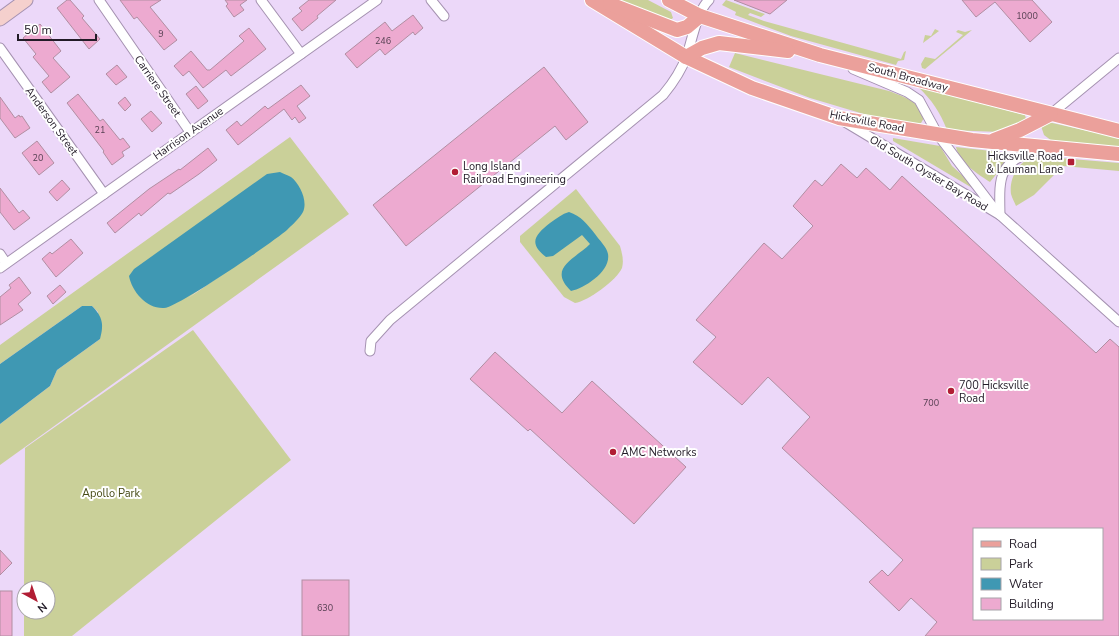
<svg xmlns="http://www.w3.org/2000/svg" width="1119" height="636" font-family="'Nunito Sans',sans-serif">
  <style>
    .green { fill: #cad099; fill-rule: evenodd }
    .water { fill: #3f98b3 }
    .building { fill: #edaad0; stroke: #b18ea2; fill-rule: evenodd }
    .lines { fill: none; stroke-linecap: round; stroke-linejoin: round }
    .street-casing { stroke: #a592b1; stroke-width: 11 }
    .secondary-casing { stroke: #a592b1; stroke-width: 15 }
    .primary-casing { stroke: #fff; stroke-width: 16 }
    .street { stroke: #fff; stroke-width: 9 }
    .secondary { stroke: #f5d0cd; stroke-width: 13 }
    .primary { stroke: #eba09b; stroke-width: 14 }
    .poi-dot { fill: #b11d34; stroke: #fff; stroke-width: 1.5 }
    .labels { text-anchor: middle; stroke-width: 4; stroke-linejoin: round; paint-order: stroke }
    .number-label { font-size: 9px; fill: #553f51 }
    .street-label { font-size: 11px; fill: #221b27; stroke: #fff }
    .poi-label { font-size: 11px; fill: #221b27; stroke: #fff; text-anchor: start }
    .park-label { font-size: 11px; fill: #464a15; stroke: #fff }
  </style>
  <rect width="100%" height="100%" fill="#ecd8f9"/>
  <g class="green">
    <path d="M618 0H648L671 12 673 18 670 20 645 14Z"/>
    <path d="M726 0 765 14 761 17 750 13 748 15 764 21 901 59 904 52 906 51 904 60 898 61 896 65 791 36 735 15 736 12 722 5Z"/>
    <path d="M935 29 939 31 923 43 925 35 931 36Z"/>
    <path d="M958 30 965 32 972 30 925 69 922 68 921 64 925 57 935 59 963 35 956 32Z"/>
    <path d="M735 53 889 91C904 97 920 101 924 118L921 123 917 124 867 115 810 98 729 67Z"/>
    <path d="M918 87 1025 115 1026 119 1000 132 947 130C940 112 932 100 918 87Z"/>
    <path d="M1048 122 1119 138V147L1052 141 1044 135 1041 126Z"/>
    <path d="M290 137 349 214 0 465V424L50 386 57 370 100 339 98 312 92 306H82L0 364V345ZM303 212 286 230 187 299Z"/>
    <path d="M893 138 940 146 952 166 972 184 974 189 893 141Z"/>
    <path d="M956 147 1009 153 1011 156 990 182C977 174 959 162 956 147Z"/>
    <path d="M1048 157 1119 163V171L1063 166 1034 195 1016 206C1015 203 1012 198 1011 194 1009 180 1017 162 1032 158 1037 157 1043 157 1048 157Z"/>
    <path d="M576 189 620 246C622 253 624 260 622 268 617 280 588 301 575 303L564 297 520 242V236Z"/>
    <path d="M193 330 291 460 72 636H24V612H48V588H24L25 448Z"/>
  </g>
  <g class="water">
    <path d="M280 172C283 174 288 175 291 177 300 184 308 201 303 212 300 218 291 226 287 230 273 242 177 308 164 308 147 309 132 292 129 276L134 269 267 174Z"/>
    <path d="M569 212C581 216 587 224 595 234 599 240 607 247 608 254 611 271 585 288 571 291 547 268 575 259 590 244L582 235 553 256 546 257C528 243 535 235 550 223 557 218 562 214 569 212Z"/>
    <path d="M82 306H92C103 317 104 325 100 339L57 370 50 386 0 424V364Z"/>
  </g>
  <g class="building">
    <path d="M67 0H70L84 16 82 18 100 39 89 49 57 8Z"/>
    <path d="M120 0H161L150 7 177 40 164 50 137 17 134 19Z"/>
    <path d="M225 0H247L240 5 244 10 234 17 226 6 228 4Z"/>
    <path d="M309 0H336L317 16 318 18 302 31 292 19 302 11 299 8Z"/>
    <path d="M734 0H787L770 14Z"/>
    <path d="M962 0H1032L1052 22 1030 42 995 2 976 17Z"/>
    <path d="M413 15 423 28 415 35 413 32 385 55 380 49 357 68 345 54 385 22 392 31Z"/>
    <path d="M40 24 61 51 53 58 70 77 51 93 42 82 49 76 33 57 36 54 23 38Z"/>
    <path d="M249 28 266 49 231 76 226 70 203 88 189 71 183 76 174 66 191 51 207 70H210L244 41 239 36Z"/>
    <path d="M117 65 127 77 116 85 106 74Z"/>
    <path d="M544 67 588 122 566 140 555 126 406 246 373 205Z"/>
    <path d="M301 85 310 96 297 106 306 118 299 123 295 117 292 120 284 109 238 145 226 130 237 121 241 126 265 106 268 109Z"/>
    <path d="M196 86 208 101 198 109 186 94Z"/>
    <path d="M78 94 100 121 103 119 120 140 123 138 130 147 122 152 124 156 112 165 103 152 104 151 67 103Z"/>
    <path d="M0 97 15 118 19 115 20 117 22 116 30 128 15 138 0 118Z"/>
    <path d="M125 97 131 105 125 111 118 103Z"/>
    <path d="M151 111 162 123 152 132 141 119Z"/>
    <path d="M37 141 54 163 39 175 22 153Z"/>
    <path d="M208 148 217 160 199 174 170 194 168 193 141 216 139 213 115 233 107 223 149 189 179 169 180 170Z"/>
    <path d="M841 164 857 178 866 168 890 190 902 176 1096 353 1110 339 1119 347V636H925L937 622 911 598 899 611 869 582 882 570 888 576 903 560 782 448 810 417 768 377 742 405 693 362 716 337 696 320 764 243 782 259 813 226 793 206 815 180 822 186ZM974 529H1102V619H974Z"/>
    <path d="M62 180 70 189 57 201 49 192Z"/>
    <path d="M0 188 19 213 23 210 30 218 14 230 0 212Z"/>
    <path d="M71 239 83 253 56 277 42 259 50 252 52 254Z"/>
    <path d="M19 277 31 293 18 304 23 310 0 325V297L11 288 9 285Z"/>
    <path d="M60 285 66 292 53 304 47 296Z"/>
    <path d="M495 352 562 413 592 381 686 467 634 524 530 429 528 431 470 379Z"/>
    <path d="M0 550 12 563 0 575Z"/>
    <rect x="302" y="580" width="47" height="56"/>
    <rect x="0" y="591" width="12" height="45"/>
  </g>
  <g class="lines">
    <g class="street-casing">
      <g id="street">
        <path d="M99 0 190 132"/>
        <path d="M261 0 301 54"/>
        <path d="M431 0 444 16"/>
        <path d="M0 48 104 194"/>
        <path d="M853 69 907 92 919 100 938 135 996 211"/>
        <path d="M1051 114 1119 58"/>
        <path d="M845 122 1000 215 1119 322"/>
        <path d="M1000 215C999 175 998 162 1040 149"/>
        <path d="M0 254 6 263"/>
        <path d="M0 268 377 0"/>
        <path d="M370 351 371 341 390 320 663 95C673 83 682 69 687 55 692 40 697 11 709 0"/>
      </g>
    </g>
    <g class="secondary-casing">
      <path id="secondary" d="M0 19 26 0"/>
    </g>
    <g class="primary-casing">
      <g id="primary">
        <path d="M592 0 686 57 752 88 839 118 972 140 1119 154"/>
        <path d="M669 0 700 16 820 55 1119 131"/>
        <path d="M610 4 677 30 687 27 700 16"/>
        <path d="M686 57 702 48 719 43 788 51"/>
        <path d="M994 140 1020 130 1051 114"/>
      </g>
    </g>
    <use href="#street" class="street"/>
    <use href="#secondary" class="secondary"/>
    <use href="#primary" class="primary"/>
  </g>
  <g class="poi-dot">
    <rect x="1067" y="158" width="8" height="8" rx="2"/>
    <circle cx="455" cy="172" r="4"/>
    <circle cx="951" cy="391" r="4"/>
    <circle cx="613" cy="452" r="4"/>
  </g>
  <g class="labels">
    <g class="number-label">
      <text x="1027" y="19">1000</text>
      <text x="161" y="37">9</text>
      <text x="383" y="44">246</text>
      <text x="100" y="133">21</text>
      <text x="38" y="161">20</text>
      <text x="931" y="406">700</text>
      <text x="325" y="611">630</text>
    </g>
    <g class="street-label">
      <text transform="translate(908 77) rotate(15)" y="4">South Broadway</text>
      <text transform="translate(158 86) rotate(55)" y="4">Carriere Street</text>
      <text transform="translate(52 121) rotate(54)" y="4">Anderson Street</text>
      <text transform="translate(867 121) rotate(11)" y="4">Hicksville Road</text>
      <text transform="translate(188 133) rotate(-35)" y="4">Harrison Avenue</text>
      <text transform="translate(929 173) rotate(31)" y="4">Old South Oyster Bay Road</text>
    </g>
    <g class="poi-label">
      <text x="1063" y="160" text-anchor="end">Hicksville Road<tspan x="1063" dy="13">&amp; Lauman Lane</tspan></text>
      <text x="463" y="170">Long Island<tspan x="463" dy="13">Railroad Engineering</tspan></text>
      <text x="959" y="389">700 Hicksville<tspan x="959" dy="13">Road</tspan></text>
      <text x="621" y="456">AMC Networks</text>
    </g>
    <g class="park-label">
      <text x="111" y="497">Apollo Park</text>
    </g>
  </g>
  <rect x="973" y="528" width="130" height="92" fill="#ffffff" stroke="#a7a4a9"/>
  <rect x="981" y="541" width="20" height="6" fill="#eba09b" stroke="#a7a4a9"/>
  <text x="1009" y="548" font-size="12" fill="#221b27">Road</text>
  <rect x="981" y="558" width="20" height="12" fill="#cad099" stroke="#a7a4a9"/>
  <text x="1009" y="568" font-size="12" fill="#221b27">Park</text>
  <rect x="981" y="578" width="20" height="12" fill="#3f98b3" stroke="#a7a4a9"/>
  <text x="1009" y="588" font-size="12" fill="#221b27">Water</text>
  <rect x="981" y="598" width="20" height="12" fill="#edaad0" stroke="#a7a4a9"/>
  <text x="1009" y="608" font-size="12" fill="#221b27">Building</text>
  <g transform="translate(36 600) rotate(140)"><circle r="19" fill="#ffffff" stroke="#a7a4a9"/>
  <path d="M0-3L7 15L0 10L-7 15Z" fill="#b11d34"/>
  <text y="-6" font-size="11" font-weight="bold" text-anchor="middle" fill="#221b27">N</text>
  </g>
  <path d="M18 34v6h78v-6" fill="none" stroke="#221b27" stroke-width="2"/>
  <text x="24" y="34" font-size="12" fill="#221b27" stroke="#ffffff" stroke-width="3" paint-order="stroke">50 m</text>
</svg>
